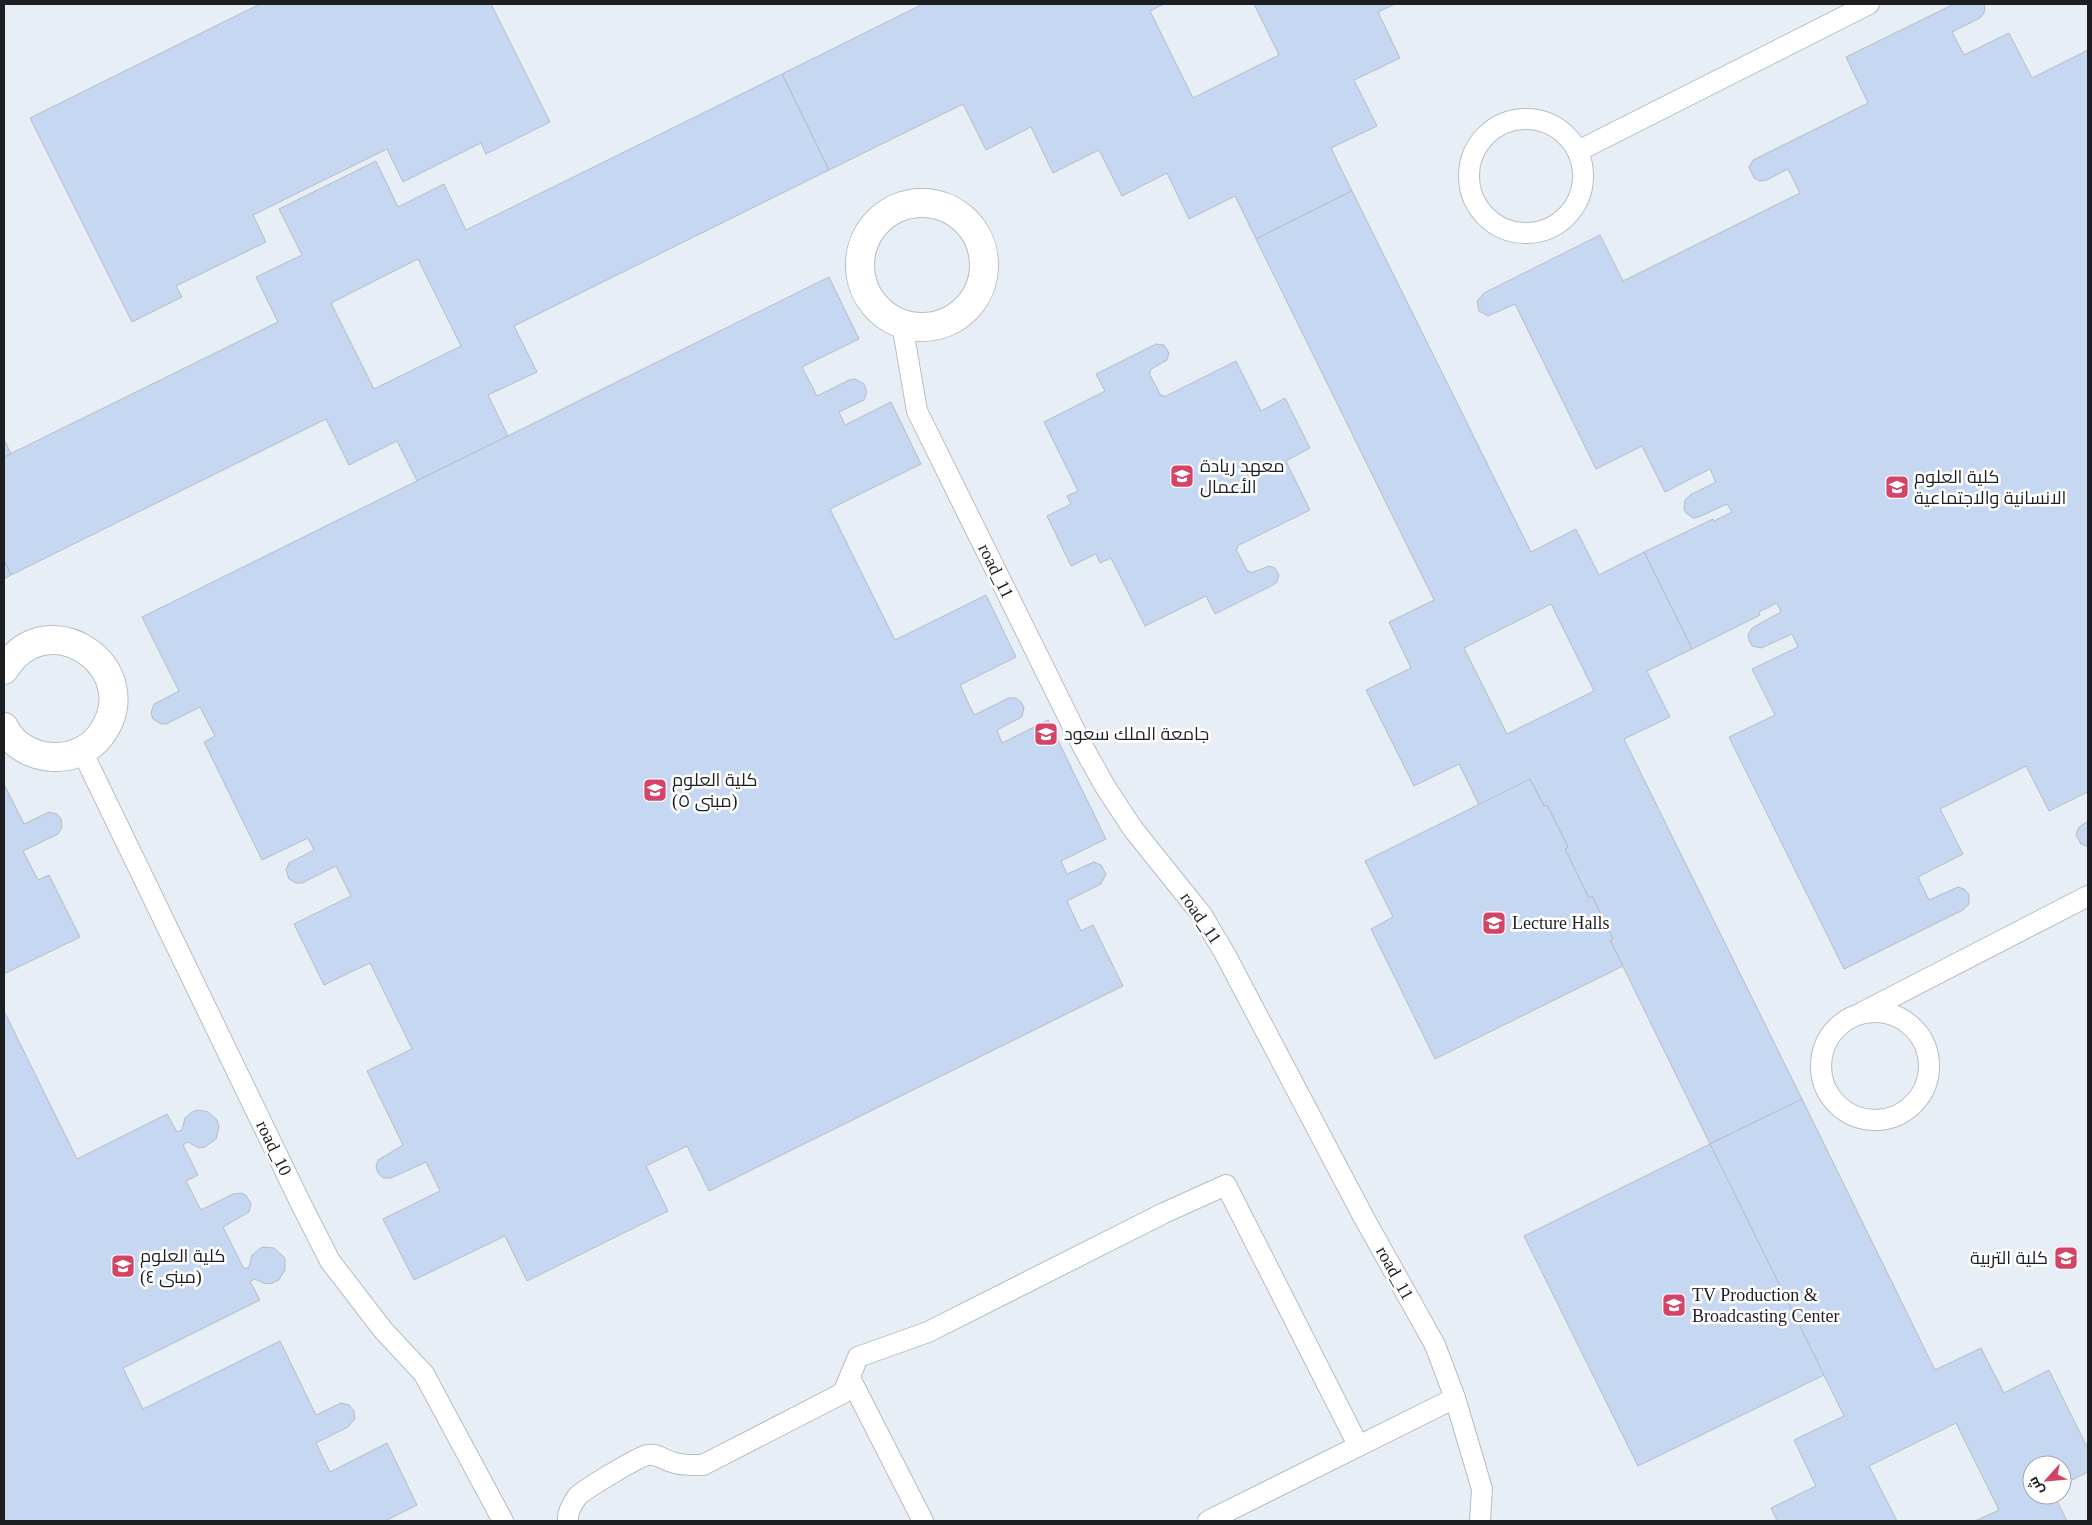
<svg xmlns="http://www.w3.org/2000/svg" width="2092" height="1525" font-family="'Times New Roman',Cairo,serif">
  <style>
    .building { fill: #c6d7f2; stroke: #b7bcc5; fill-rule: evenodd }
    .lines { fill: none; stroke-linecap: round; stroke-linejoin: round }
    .lane-casing { stroke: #b7bcc5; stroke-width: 22 }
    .street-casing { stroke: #b7bcc5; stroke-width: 30 }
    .lane { stroke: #fff; stroke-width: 20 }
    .street { stroke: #fff; stroke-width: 28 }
    .labels { text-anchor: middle; stroke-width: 5; stroke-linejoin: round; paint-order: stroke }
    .poi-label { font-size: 18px; fill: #1c1e21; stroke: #fff; text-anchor: start }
    .street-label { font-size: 18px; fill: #1c1e21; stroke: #fff }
  </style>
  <rect width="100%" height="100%" fill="#e8eef6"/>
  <g class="building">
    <path d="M260 4H491L550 122 486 154 481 143 403 182 387 149 253 215 266 242 176 286 182 297 132 322 30 118Z"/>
    <path d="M923 4H1164L1150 11 1193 98 1279 55 1254 4H1395L1378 12 1400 58 1354 80 1377 126 1331 148 1352 191 1256 239 1235 196 1189 219 1167 173 1122 196 1099 150 1053 173 1031 127 986 150 963 104 829 170 782 74Z"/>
    <path d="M1954 4H1984L1985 8 1984 13 1980 18 1952 32 1964 55 2009 33 2032 78 2088 50V792L2049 811 2026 766 1940 809 1963 854 1918 877 1929 900 1958 887 1964 889 1969 894V904L1963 910 1844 969 1729 737 1775 715 1752 669 1798 647 1792 634 1761 648 1752 646 1749 640 1748 635 1752 628 1781 612 1777 603 1759 612 1760 615 1692 649 1644 552 1713 519 1714 521 1732 512 1727 504 1699 517 1693 518 1686 513 1684 509 1685 500 1690 495 1716 482 1710 469 1665 492 1642 446 1596 469 1515 304 1488 316 1479 311 1477 301 1484 293 1600 235 1623 281 1800 193 1788 169 1767 180 1760 181 1754 178 1749 167 1753 160 1868 103 1846 57Z"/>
    <path d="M782 74 829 170 514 326 537 372 488 395 508 436 417 481 397 441 349 465 326 419 11 575 4 560V457L278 322 256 277 302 255 279 209 376 161 398 207 444 184 466 230ZM418 259 461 346 374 389 331 303Z"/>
    <path d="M1352 191 1531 552 1576 529 1599 575 1644 552 1692 649 1647 671 1670 717 1624 739 1802 1099 1710 1144 1610 940 1613 939 1592 896 1589 898 1565 849 1568 847 1547 805 1544 806 1530 779 1479 805 1459 764 1414 786 1366 690 1411 668 1389 622 1434 600 1256 239ZM1551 604 1594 691 1507 734 1464 648Z"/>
    <path d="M829 277 859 339 802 367 817 396 849 380 855 379 864 384 867 392 864 400 839 412 845 425 891 402 921 464 830 509 895 640 986 595 1016 657 960 685 974 715 1009 698H1016L1021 702 1024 707 1022 717 997 730 1002 743 1048 720 1106 839 1061 861 1067 874 1094 862 1101 865 1106 874 1101 884 1067 901 1081 931 1093 925 1123 986 709 1191 687 1146 646 1166 668 1211 527 1281 505 1236 414 1280 383 1219 440 1191 426 1162 391 1178H383L378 1173 376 1167 378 1160 403 1145 367 1071 412 1049 370 963 324 985 294 924 351 896 336 866 302 883H296L289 879 286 870 289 863 314 850 308 838 262 860 204 742 215 736 200 707 166 724H161L153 719 151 713 154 704 179 691 142 617Z"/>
    <path d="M1156 344 1164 345 1169 353 1167 360 1150 370 1151 372 1149 373 1161 396 1163 395 1164 397 1236 361 1261 411 1285 398 1310 448 1286 461 1310 510 1237 546 1238 548 1236 549 1248 572 1250 571 1251 573 1269 566 1275 568 1279 575 1277 582 1273 585 1215 614 1206 596 1145 626 1111 558 1100 563 1096 554 1071 566 1047 516 1071 504 1067 496 1078 491 1044 422 1105 391 1096 374Z"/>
    <path d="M4 439 11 454 4 457Z"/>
    <path d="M4 560 11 575 4 579Z"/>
    <path d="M1530 779 1544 806 1547 805 1568 847 1565 849 1589 898 1592 896 1613 939 1610 940 1623 966 1435 1059 1371 929 1393 917 1365 861Z"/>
    <path d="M4 784 24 824 49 812 57 814 61 819 62 827 58 834 23 851 38 880 49 875 80 937 4 974Z"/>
    <path d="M2088 821V847L2081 844 2076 835 2079 827Z"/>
    <path d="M4 1011 77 1159 167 1114 177 1132 182 1130 185 1118 192 1112 198 1110 208 1112 217 1120 219 1127 216 1139 205 1147 199 1148 188 1142 183 1145 198 1175 186 1181 201 1210 233 1194 241 1193 246 1195 251 1204 249 1212 223 1227 244 1269 249 1267 252 1255 262 1247 274 1248 285 1258V1270L279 1280 270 1284 263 1283 255 1279 250 1281 260 1300 123 1368 143 1409 280 1341 316 1415 341 1403 349 1405 354 1411 355 1419 348 1427 316 1443 330 1472 387 1443 417 1505 385 1521H4Z"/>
    <path d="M1802 1099 1935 1370 1981 1348 2004 1393 2049 1370 2088 1449V1472L2062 1485V1465H2032V1495H2054L2067 1521H1975L1999 1510 1956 1423 1869 1466 1897 1521H1777L1771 1508 1816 1486 1794 1440 1844 1416 1710 1144Z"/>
    <path d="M1710 1144 1824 1375 1638 1466 1524 1236Z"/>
  </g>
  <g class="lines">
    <g class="lane-casing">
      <g id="lane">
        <circle cx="1526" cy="176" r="57"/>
        <path d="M1578 151 1869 4"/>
        <path d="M902 324 917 411 1083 747 1106 788 1133 829 1202 915 1225 954 1363 1216 1435 1345 1455 1398 1482 1489 1480 1521"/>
        <path d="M82 751 301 1204 330 1261 383 1330 424 1374 503 1521"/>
        <path d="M1863 1012 2088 896"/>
        <circle cx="1875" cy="1066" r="54"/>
        <path d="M850 1378 923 1521"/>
        <path d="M568 1521C567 1512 572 1504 577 1497 584 1489 637 1458 647 1455 658 1453 663 1460 672 1462 682 1466 693 1465 703 1465L843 1393 858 1357 928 1332 1164 1213 1226 1185 1358 1445"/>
        <path d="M1208 1521 1455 1398"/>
      </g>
    </g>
    <g class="street-casing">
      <g id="street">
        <circle cx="922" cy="265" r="62"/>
        <path d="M4 670C48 598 150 670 100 736 89 750 71 758 53 757 33 756 13 746 4 727"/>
      </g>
    </g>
    <use href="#lane" class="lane"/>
    <use href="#street" class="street"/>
  </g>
  <defs>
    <g id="university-square" transform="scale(1.25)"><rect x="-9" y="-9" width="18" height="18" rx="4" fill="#d34467" stroke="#fff"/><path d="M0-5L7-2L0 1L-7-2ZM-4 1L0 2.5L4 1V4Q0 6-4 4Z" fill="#fff"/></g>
  </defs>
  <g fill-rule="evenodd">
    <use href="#university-square" x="1182" y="476"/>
    <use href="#university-square" x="1897" y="487"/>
    <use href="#university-square" x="1046" y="734"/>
    <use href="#university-square" x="655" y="790"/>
    <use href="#university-square" x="1494" y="923"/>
    <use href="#university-square" x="2066" y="1258"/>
    <use href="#university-square" x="123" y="1266"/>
    <use href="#university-square" x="1674" y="1305"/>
  </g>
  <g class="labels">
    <g class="poi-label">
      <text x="1200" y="472">معهد ريادة<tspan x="1200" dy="21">الأعمال</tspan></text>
      <text x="1914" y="483">كلية العلوم<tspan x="1914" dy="21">الانسانية والاجتماعية</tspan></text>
      <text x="1064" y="740">جامعة الملك سعود</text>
      <text x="672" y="786">كلية العلوم<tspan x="672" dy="21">(مبنى ٥)</tspan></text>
      <text x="1512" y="929">Lecture Halls</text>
      <text x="140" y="1262">كلية العلوم<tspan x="140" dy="21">(مبنى ٤)</tspan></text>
      <text x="2048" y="1264" text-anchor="end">كلية التربية</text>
      <text x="1692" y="1301">TV Production &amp;<tspan x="1692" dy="21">Broadcasting Center</tspan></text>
    </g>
    <g class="street-label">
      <text transform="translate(996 571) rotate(64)" y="6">road_11</text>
      <text transform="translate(1201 918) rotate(56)" y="6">road_11</text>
      <text transform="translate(274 1148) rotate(64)" y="6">road_10</text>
      <text transform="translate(1395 1273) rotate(61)" y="6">road_11</text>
    </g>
  </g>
  <rect width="2092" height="1525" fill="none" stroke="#1c1e21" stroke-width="10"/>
  <g transform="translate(2047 1480) rotate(243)"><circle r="24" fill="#ffffff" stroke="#a4a5a6"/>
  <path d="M0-4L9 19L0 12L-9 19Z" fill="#d34467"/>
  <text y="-8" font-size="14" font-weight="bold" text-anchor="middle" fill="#1c1e21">ش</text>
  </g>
</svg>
